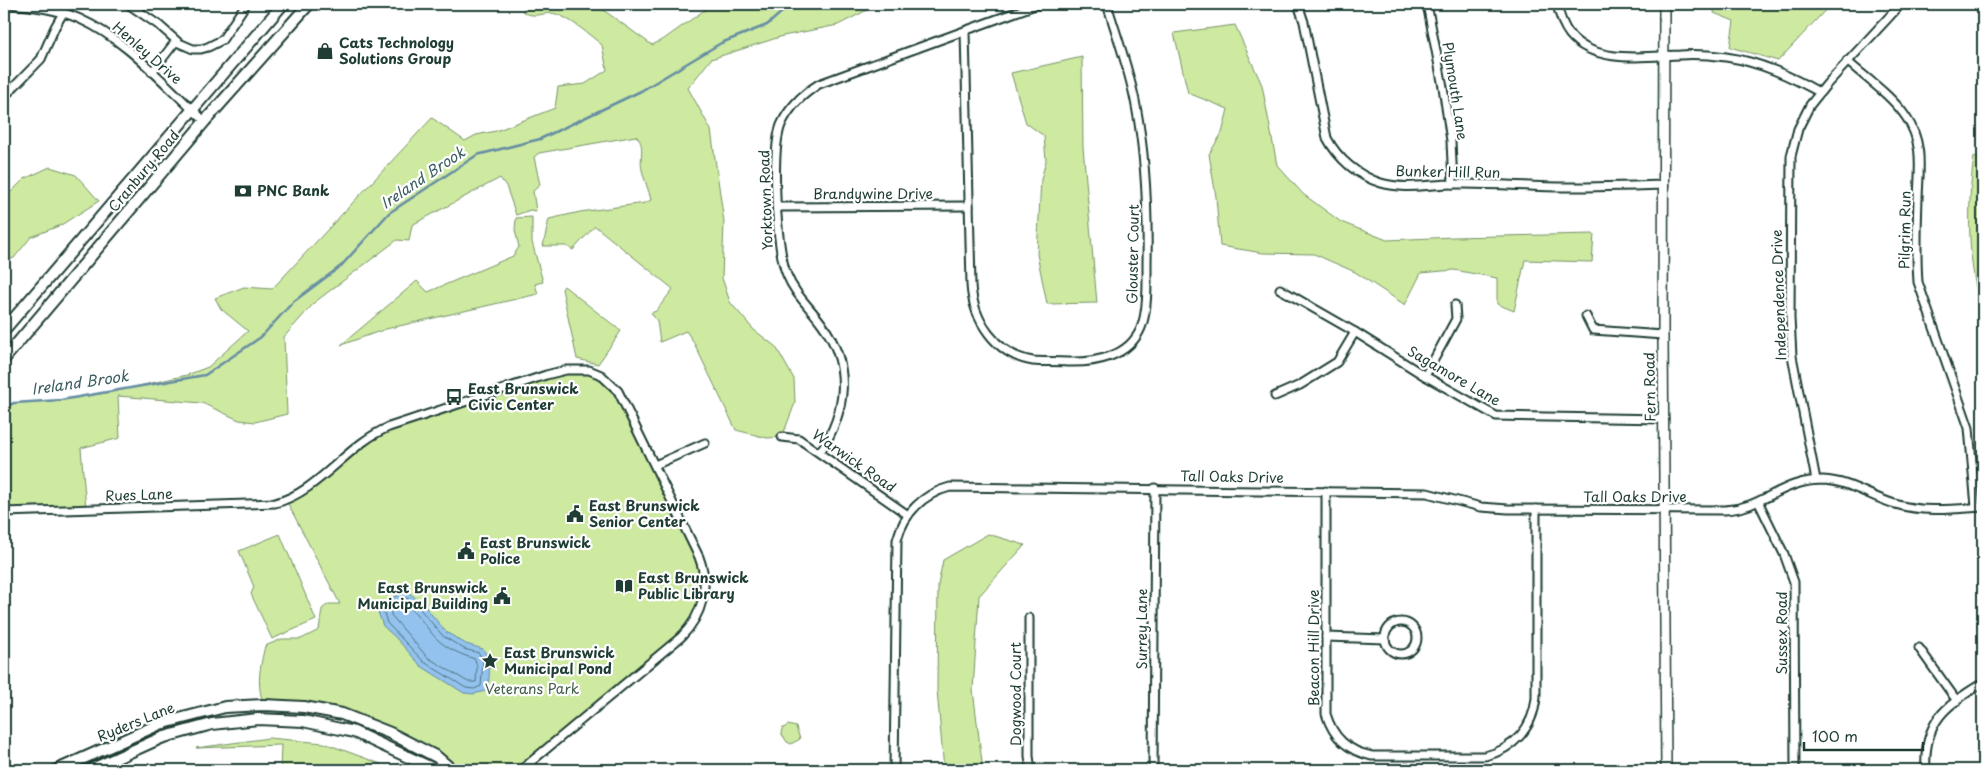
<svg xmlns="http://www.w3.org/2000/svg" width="1987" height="774" font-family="'Playpen Sans',sans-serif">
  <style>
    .green { fill: #cee9a0; stroke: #76936a }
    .water { fill: #93c2ee; stroke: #658da4 }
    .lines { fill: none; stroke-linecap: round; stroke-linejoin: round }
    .shore { stroke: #4d727e; stroke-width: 1 }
    .stream { stroke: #658da4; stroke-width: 2.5 }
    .minor-casing { stroke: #1f3d34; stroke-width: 11 }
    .tertiary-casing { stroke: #1f3d34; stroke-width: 12 }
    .secondary-casing { stroke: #1f3d34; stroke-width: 14 }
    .minor { stroke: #fff; stroke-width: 7 }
    .tertiary { stroke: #fff; stroke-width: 9 }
    .secondary { stroke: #fff; stroke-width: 10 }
    .labels { text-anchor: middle; stroke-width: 4.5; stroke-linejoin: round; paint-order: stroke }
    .poi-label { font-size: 14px; font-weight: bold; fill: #1f3d34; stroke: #fff; text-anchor: start }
    .street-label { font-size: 14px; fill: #1f3d34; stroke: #fff }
    .park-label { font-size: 14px; fill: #425f4a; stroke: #fff }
    .water-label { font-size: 15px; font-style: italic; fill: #3c5e62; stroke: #fff }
  </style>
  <rect width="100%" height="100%" fill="#fff"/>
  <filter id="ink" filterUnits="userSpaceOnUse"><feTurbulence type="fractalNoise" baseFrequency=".02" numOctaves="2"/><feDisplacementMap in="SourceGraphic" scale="10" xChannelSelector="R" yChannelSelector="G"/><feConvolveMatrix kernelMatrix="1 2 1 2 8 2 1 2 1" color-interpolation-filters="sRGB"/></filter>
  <g filter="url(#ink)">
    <g class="green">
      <path d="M533 4H595L652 45 664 39 713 4H879L838 25 783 36 711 59 688 88 711 130 724 222 722 278 730 302 753 329 776 347 794 379 795 403 782 437 767 438 736 430 693 341 686 331 660 342 657 321 651 313 656 311 673 289 595 226 573 250 566 246H543L549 219 580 212 645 203 651 200C649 190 644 180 642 170 639 158 646 145 636 136L539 153 534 157 540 185 533 191 536 211 530 210 516 215 506 186 500 178 412 225 409 241 397 240 315 302 284 337 287 414 255 422 239 420 202 403 118 396 120 438 81 448 86 509 4 512V407L14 403 62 400 112 392 187 375 208 367 248 331 221 309 215 298 244 287 272 289 432 118 465 141 476 135 496 131 555 108 558 87 585 84 607 70 602 45C591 36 570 18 556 14 543 11 535 20 522 11Z"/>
      <path d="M1715 4H1831L1778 61 1730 47 1734 21 1714 13Z"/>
      <path d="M1235 25 1262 85 1277 165 1303 194 1341 222 1387 240 1454 237 1594 234 1592 262 1525 260 1514 311 1497 304V278L1454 270 1421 273 1405 305 1355 272 1314 254 1263 253 1220 246 1216 197 1209 154 1222 133 1228 109 1188 93 1174 33Z"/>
      <path d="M1082 57 1083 147 1097 303 1047 304 1037 254 1041 179 1046 161 1044 136 1026 123 1011 73Z"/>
      <path d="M1974 157 1983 159V313C1967 267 1967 205 1974 157Z"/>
      <path d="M50 167 76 175 99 201 61 225 31 237 14 258 4 261V199L24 179Z"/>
      <path d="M532 217V242L543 282 535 284 538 294 386 329 341 345 417 281 428 292 513 256 519 247 515 230 516 218Z"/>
      <path d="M564 286 621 331 598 364 577 359 562 289Z"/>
      <path d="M579 369 610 382 699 557 705 584 692 625 521 770H452L342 714 264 705C256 685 260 667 265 646L282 639H301L319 630 322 609 328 604H340L286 500 379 431 475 398Z"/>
      <path d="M280 534 316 620 272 639 251 594 254 587 239 551Z"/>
      <path d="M988 534 1025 545 979 596 973 690 983 770H944L937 690 938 585 943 560Z"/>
      <path d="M788 725 796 727 800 739 791 744 787 742 781 733 782 729Z"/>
      <path d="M269 738 324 743 381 764 377 770H280L281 745 196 748Z"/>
    </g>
    <path class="water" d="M408 592 423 604 446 632 466 644 483 649C490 659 492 680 485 691L474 694 464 693 421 666 396 638 383 626 378 612 380 606 391 598Z"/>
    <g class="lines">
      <g class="shore">
        <path d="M406 598 413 601 443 636 464 649 479 653 483 662 481 686 474 689 466 688 424 662 387 623 384 613 385 608 393 602Z"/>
        <path d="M405 605C415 608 428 631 437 639 447 649 462 655 475 659L477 667 476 682H468L427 657 391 615V611Z"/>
      </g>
      <path class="stream" d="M4 407 14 403 61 400 205 375 261 337 293 302 341 266 389 213 477 155 540 139 641 91 721 43 767 25 791 4"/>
      <g class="minor-casing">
        <g id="minor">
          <path d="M8 4C32 6 58 9 80 19 129 41 165 86 205 121"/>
          <path d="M128 4 160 26 179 43 193 49H201L208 47 222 40 246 4"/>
          <path d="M1298 4 1304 22 1327 138C1338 159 1358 176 1381 183 1405 190 1429 184 1454 184 1492 183 1530 187 1568 187 1600 187 1632 186 1664 185"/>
          <path d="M1427 4 1443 87 1451 141 1453 184"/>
          <path d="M1557 4C1559 14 1563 26 1570 35 1595 65 1647 56 1680 55 1696 54 1711 55 1726 57 1760 62 1790 76 1819 92"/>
          <path d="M965 31 971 285C973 320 996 355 1033 361 1044 362 1056 361 1067 362 1095 363 1129 357 1141 328 1148 311 1147 282 1147 264 1148 211 1146 158 1136 106 1130 72 1117 37 1107 4"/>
          <path d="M1847 61C1867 79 1891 95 1906 117 1924 143 1919 169 1918 198 1917 226 1916 254 1918 282L1969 428 1976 507"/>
          <path d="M152 72 176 41"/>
          <path d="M4 97 41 59 55 27 63 13"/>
          <path d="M778 207 969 206"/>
          <path d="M1280 289 1355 332 1425 376 1496 416 1664 419"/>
          <path d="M1586 316 1593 330 1663 335"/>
          <path d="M1425 376 1456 319 1455 305"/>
          <path d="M1275 396 1300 385 1337 362 1355 332"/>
          <path d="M782 437 799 439 908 515"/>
          <path d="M820 452C847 412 852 365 822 324 810 307 795 295 787 275 776 249 771 151 781 125 789 107 803 94 819 84L1038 4"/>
          <path d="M655 465 705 443"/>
          <path d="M1816 480 1792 356 1790 318 1791 156 1798 129 1810 105 1827 84 1901 4"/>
          <path d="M1326 491V714C1333 737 1347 751 1372 756H1485C1514 749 1533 728 1536 698V509"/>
          <path d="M1759 503 1784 554 1794 582 1795 770"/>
          <path d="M4 512 275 503C319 492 347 444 389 427L546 375 566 370H589L601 375 618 391 699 557C710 586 703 615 681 637L521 770"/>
          <path d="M1029 618V756L1031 770"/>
          <circle cx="1401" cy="638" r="16"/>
          <path d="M1326 637 1385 639"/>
          <path d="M1919 648 1957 701"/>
          <path d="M894 770 897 540C904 513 923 494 950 487L1427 493 1481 507 1508 509 1725 510C1764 508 1781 480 1823 480 1850 481 1870 497 1895 504 1925 513 1954 509 1983 507"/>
          <path d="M1153 770 1155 488"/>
          <path d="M1926 770C1923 723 1945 705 1983 683"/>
        </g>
      </g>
      <g class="tertiary-casing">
        <path id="tertiary" d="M1664 4 1663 335 1666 770"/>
      </g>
      <g class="secondary-casing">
        <g id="secondary">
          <path d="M4 330 283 4"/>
          <path d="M4 359 205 121 309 4"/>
          <path d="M57 770 160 724 225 707 264 705 304 707 342 714 390 733 437 757 452 770"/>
          <path d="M90 770 161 738 212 724 258 719 303 721 354 732 436 770"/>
        </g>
      </g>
      <use href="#minor" class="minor"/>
      <use href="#tertiary" class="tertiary"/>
      <use href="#secondary" class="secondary"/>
    </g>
  </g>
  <defs>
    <g id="shop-bare" transform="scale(1.35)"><path d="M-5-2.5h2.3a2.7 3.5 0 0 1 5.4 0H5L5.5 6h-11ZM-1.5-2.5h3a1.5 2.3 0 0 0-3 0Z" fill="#1f3d34" stroke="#fff" stroke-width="2.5" paint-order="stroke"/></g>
    <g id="bank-bare" transform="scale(1.35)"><path d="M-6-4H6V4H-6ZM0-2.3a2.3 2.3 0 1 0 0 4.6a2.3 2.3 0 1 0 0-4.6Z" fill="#1f3d34" stroke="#fff" stroke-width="2.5" paint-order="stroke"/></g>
    <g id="bus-bare" transform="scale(1.35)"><path d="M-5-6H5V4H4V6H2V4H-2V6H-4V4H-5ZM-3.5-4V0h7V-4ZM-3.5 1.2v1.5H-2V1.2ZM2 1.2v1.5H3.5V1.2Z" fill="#1f3d34" stroke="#fff" stroke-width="2.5" paint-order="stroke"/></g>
    <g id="civic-bare" transform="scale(1.35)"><path d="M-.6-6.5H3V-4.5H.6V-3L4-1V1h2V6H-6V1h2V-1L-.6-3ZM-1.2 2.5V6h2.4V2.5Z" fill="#1f3d34" stroke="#fff" stroke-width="2.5" paint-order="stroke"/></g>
    <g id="library-bare" transform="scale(1.35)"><path d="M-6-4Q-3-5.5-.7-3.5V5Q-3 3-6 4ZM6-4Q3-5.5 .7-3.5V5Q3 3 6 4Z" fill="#1f3d34" stroke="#fff" stroke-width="2.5" paint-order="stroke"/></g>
    <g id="sight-bare" transform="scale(1.35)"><path d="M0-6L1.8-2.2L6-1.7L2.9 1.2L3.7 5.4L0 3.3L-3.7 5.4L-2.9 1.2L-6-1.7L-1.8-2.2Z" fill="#1f3d34" stroke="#fff" stroke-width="2.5" paint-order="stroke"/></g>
  </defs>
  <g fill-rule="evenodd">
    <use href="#shop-bare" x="325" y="51"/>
    <use href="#bank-bare" x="243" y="191"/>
    <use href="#bus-bare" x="454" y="397"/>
    <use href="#civic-bare" x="575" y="514"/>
    <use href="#civic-bare" x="466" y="551"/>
    <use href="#library-bare" x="624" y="586"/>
    <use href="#civic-bare" x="502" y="596"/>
    <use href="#sight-bare" x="490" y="661"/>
  </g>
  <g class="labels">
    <g class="poi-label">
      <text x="339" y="48">Cats Technology<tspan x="339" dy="16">Solutions Group</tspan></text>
      <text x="257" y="196">PNC Bank</text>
      <text x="468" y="394">East Brunswick<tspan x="468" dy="16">Civic Center</tspan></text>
      <text x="589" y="511">East Brunswick<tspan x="589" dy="16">Senior Center</tspan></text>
      <text x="480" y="548">East Brunswick<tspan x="480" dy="16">Police</tspan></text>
      <text x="638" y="583">East Brunswick<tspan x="638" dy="16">Public Library</tspan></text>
      <text x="488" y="593" text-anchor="end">East Brunswick<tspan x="488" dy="16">Municipal Building</tspan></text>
      <text x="504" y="658">East Brunswick<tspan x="504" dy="16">Municipal Pond</tspan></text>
    </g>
    <g class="street-label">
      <text transform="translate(147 53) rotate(41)" y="5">Henley Drive</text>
      <text transform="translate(1455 91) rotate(81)" y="5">Plymouth Lane</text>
      <text transform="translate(144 171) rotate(-50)" y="5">Cranbury Road</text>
      <text transform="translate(1448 172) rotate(1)" y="5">Bunker Hill Run</text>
      <text x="873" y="199">Brandywine Drive</text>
      <text transform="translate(766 200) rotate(-92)" y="5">Yorktown Road</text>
      <text transform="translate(1905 230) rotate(-89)" y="5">Pilgrim Run</text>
      <text transform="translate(1133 254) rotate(-89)" y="5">Glouster Court</text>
      <text transform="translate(1779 295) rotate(-92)" y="5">Independence Drive</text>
      <text transform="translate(1454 376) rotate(30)" y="5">Sagamore Lane</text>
      <text transform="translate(1650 387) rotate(-91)" y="5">Fern Road</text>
      <text transform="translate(854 461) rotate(35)" y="5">Warwick Road</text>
      <text transform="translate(1232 477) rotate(1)" y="5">Tall Oaks Drive</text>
      <text transform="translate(139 495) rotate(-2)" y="5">Rues Lane</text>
      <text x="1635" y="502">Tall Oaks Drive</text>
      <text transform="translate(1142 629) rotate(-90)" y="5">Surrey Lane</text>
      <text transform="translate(1782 633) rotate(-90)" y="5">Sussex Road</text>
      <text transform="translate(1314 648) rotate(-90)" y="5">Beacon Hill Drive</text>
      <text transform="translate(1016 694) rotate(-90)" y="5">Dogwood Court</text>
      <text transform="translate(136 722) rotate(-22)" y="5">Ryders Lane</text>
    </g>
    <g class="park-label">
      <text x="532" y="694">Veterans Park</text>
    </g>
    <g class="water-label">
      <text transform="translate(423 178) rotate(-34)" y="5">Ireland Brook</text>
      <text transform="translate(80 383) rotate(-8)" y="5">Ireland Brook</text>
    </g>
  </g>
  <rect width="1987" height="774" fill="none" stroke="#fff" stroke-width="20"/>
  <rect x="10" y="10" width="1967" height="754" fill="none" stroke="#1f3d34" stroke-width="2" filter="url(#ink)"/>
  <path d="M1804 742v8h119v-8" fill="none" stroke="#1f3d34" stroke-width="2.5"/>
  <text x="1812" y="742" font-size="15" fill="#1f3d34" stroke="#ffffff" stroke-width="4" paint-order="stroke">100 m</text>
</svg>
